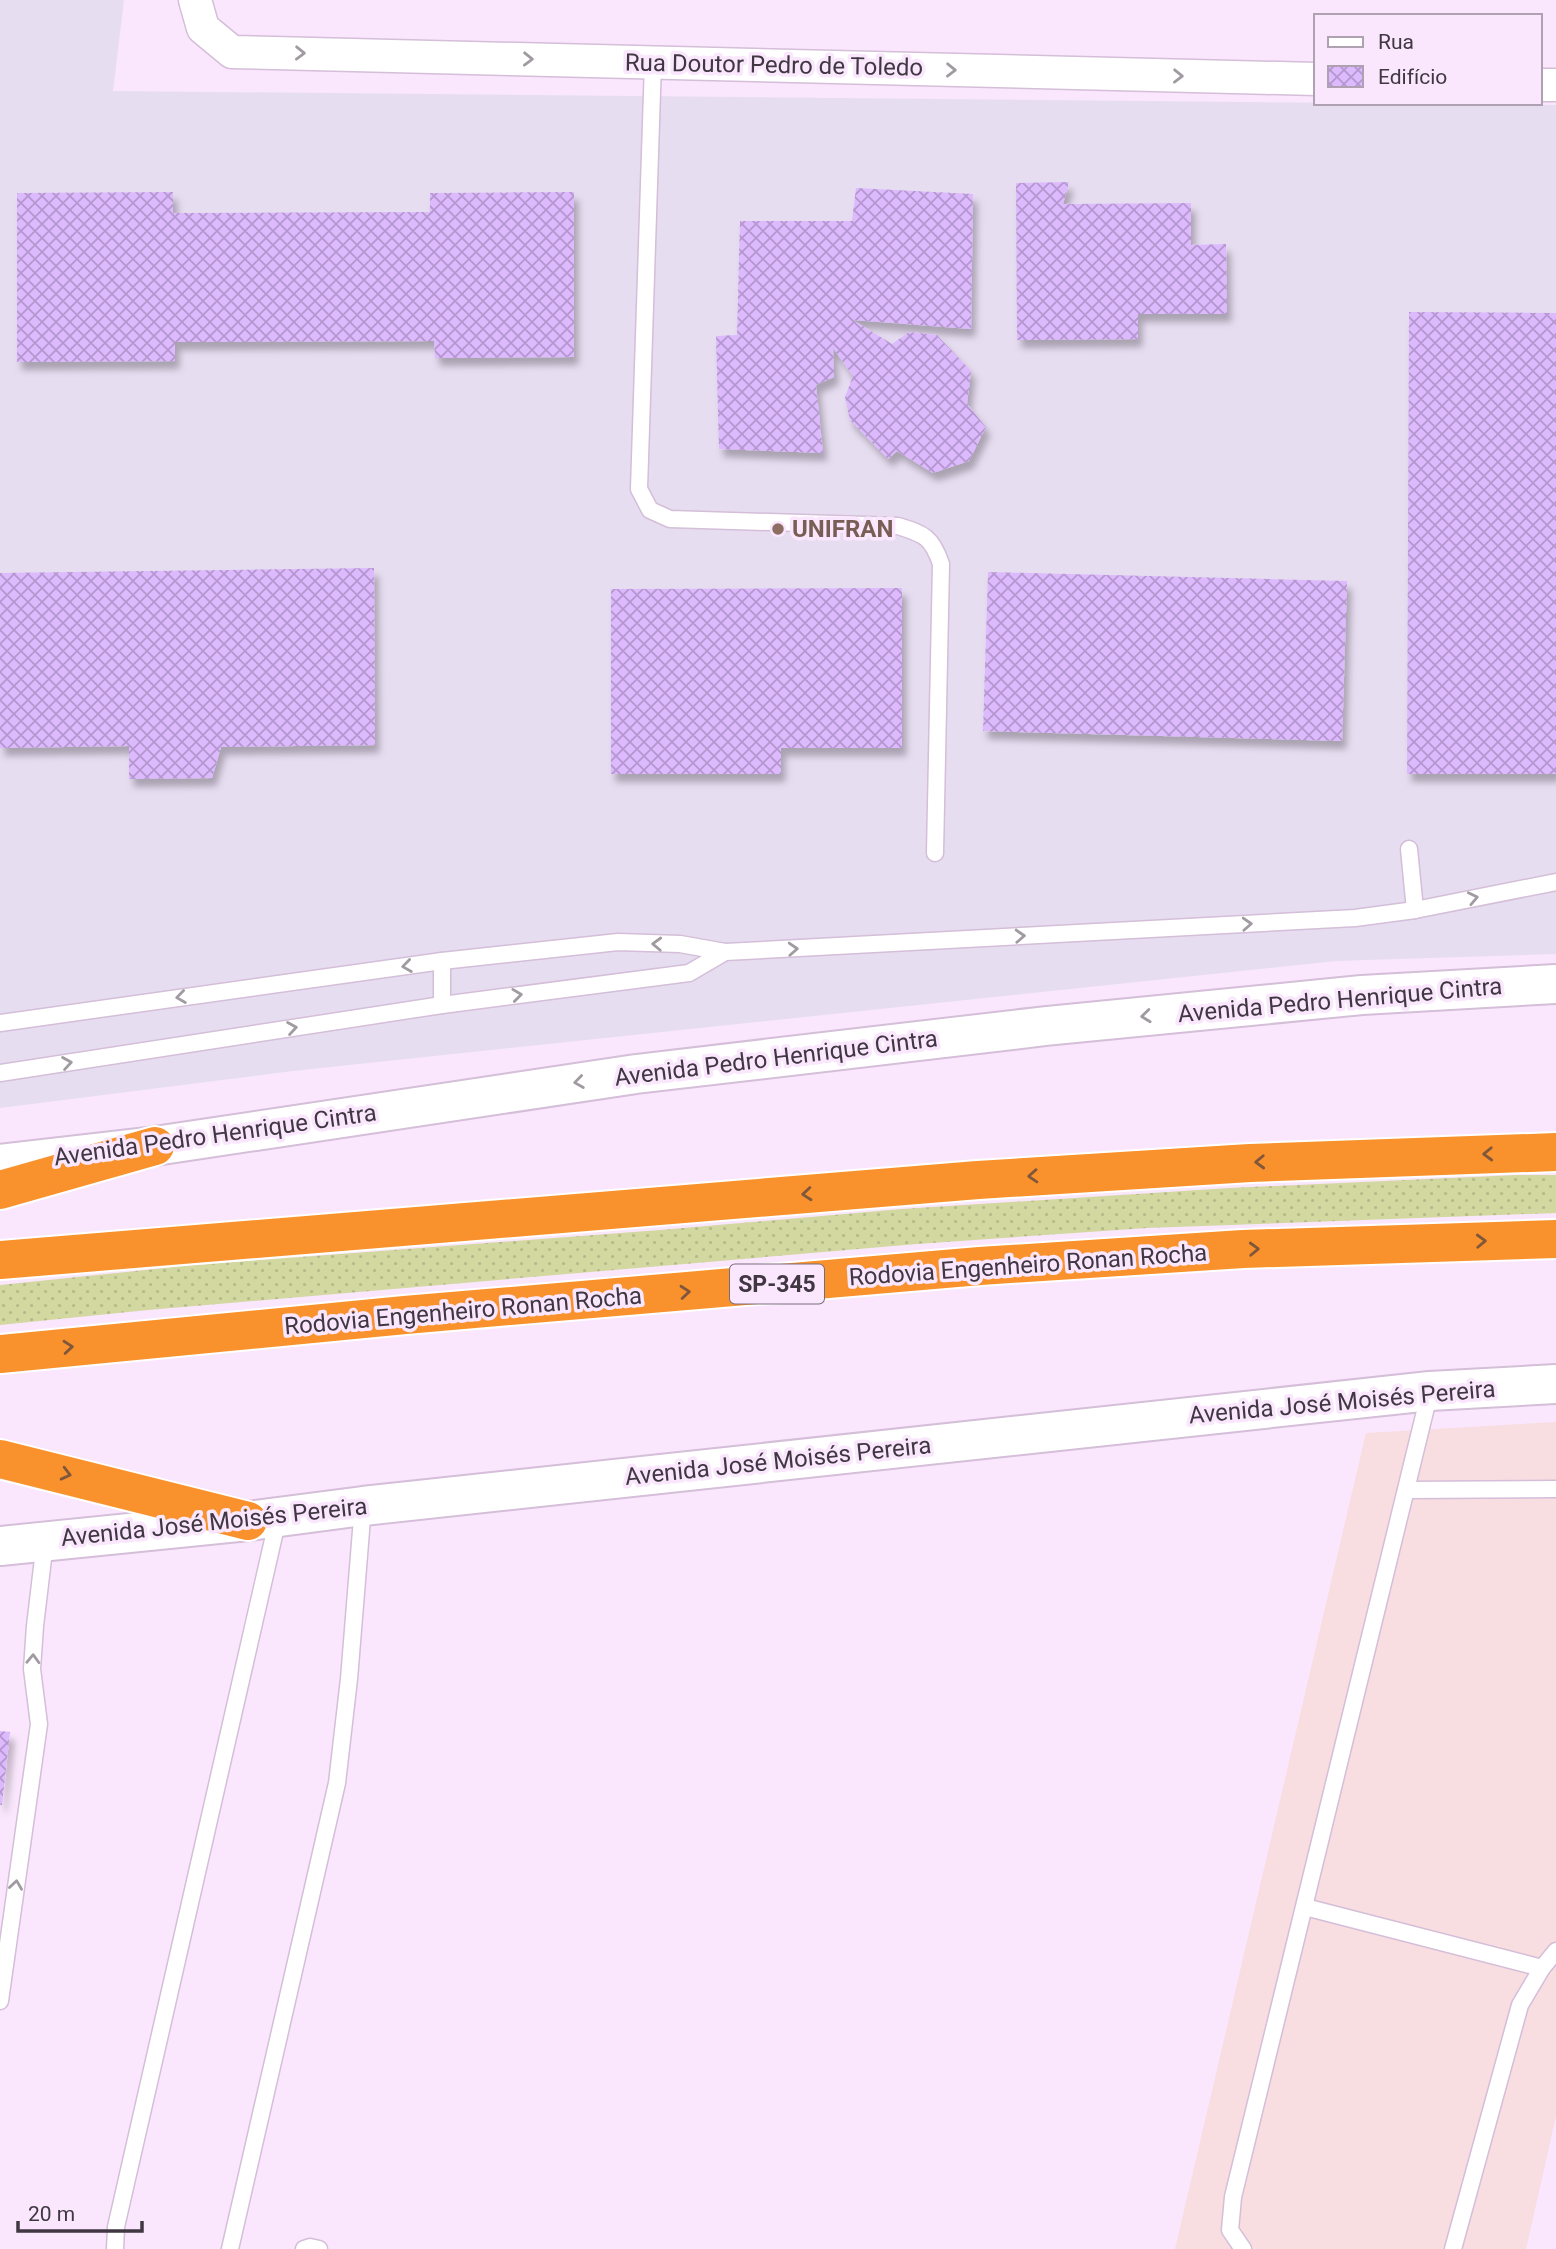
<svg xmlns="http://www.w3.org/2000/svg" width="1556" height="2249" font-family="Roboto,sans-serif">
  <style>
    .commercial { fill: #f8dde1 }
    .education { fill: #e7ddf1 }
    .grass { fill: url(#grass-dots) }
    .building { fill: url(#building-cross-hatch); filter: url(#shadow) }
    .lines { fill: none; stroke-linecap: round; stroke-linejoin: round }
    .service-casing { stroke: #d4bed8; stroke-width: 19 }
    .minor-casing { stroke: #d4bed8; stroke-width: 35 }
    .tertiary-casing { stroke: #d4bed8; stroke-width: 42 }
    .motorway-casing { stroke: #fff; stroke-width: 42 }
    .service { stroke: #fff; stroke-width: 16 }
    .minor { stroke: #fff; stroke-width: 32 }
    .tertiary { stroke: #fff; stroke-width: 38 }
    .motorway { stroke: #f9922d; stroke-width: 38 }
    .oneway { stroke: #a09ba0 }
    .oneway2 { stroke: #81573b }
    .education-dot { fill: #8d6e63; stroke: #fae7fd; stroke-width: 2.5 }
    .labels { text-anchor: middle; stroke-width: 7; stroke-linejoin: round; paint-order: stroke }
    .shield { fill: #fae7fd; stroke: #786c7a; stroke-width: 2 }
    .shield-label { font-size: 23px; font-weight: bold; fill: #403742 }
    .street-label { font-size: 24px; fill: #403742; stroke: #fae7fd }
    .education-label { font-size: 24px; font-weight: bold; fill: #785e54; stroke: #fae7fd; text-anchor: start }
  </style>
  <defs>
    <pattern id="grass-dots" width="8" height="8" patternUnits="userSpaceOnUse" patternTransform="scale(1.75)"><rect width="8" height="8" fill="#d2d89f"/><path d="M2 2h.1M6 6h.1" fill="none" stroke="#b5ba8a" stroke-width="1.8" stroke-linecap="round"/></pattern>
    <pattern id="building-cross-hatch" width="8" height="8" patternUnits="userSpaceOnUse" patternTransform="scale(1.75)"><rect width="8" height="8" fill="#ddb9fe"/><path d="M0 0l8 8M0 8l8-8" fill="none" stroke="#b597cf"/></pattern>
    <filter id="shadow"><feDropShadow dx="4.5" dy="8" stdDeviation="3.5" flood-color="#0004"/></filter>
  </defs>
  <rect width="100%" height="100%" fill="#fae7fd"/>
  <path class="commercial" d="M1556 1422V2116L1526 2249H1175L1366 1433Z"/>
  <path class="education" d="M0 0H124L113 91 1556 105V954L1336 961 293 1071 0 1108Z"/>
  <path class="grass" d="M1516 1175H1556V1213L1147 1228 917 1244 148 1310 0 1325V1285L194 1265 660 1230 902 1209 1229 1188Z"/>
  <g class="building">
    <path d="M1069 182 1063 204 1191 203V245L1226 244 1227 314H1138V339L1017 340 1016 183Z"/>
    <path d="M856 188 973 194 971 329 853 320 892 344 909 332 937 335 971 371 967 404 986 427 969 461 933 473 897 451 888 459 850 420 845 397 853 376 833 348 834 377 816 385 823 453 719 449 716 336 737 335 740 221H852Z"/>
    <path d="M173 192V213L430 212V193L574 192V357L435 358 434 341 175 342V361L17 362V193Z"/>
    <path d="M1409 312 1556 313V774H1407Z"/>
    <path d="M374 568 375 745 221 747 212 778 129 779V746L0 748V573Z"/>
    <path d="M988 572 1347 581 1342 741 983 731Z"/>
    <path d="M902 588V748H781V774H611V589Z"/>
    <path d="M0 1731 10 1732 2 1805H0Z"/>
  </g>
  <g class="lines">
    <g class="service-casing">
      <g id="service">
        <path d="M653 62 639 489 650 510 670 519 898 526C924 534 932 537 941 564L935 853"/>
        <path d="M1409 849 1415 910"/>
        <path d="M442 1005V961"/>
        <path d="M0 1023 442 961 618 942 680 944 725 952 1355 918 1415 910 1556 882"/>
        <path d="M0 1073 442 1005 689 973 725 952"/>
        <path d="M1407 1490 1556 1489"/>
        <path d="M1305 1907 1542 1968"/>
        <path d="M0 2001 39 1724 32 1669 35 1626 45 1542"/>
        <path d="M115 2249 116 2227 278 1518"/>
        <path d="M230 2249 337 1783 349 1679 363 1506"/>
        <path d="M304 2249 310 2247 319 2249"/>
        <path d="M1243 2249 1230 2230 1233 2197 1430 1391"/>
        <path d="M1453 2249 1520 2005 1542 1968 1556 1951"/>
      </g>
    </g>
    <g class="minor-casing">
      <g id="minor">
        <path d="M195 0 203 28 232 52 1316 79"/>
        <path d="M1540 85H1556"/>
      </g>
    </g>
    <g class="tertiary-casing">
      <g id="tertiary">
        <path d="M0 1164 155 1146 636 1074 1046 1026 1362 995 1556 984"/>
        <path d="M0 1546 248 1521 363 1506 1430 1391 1556 1384"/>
      </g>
    </g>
    <g class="motorway-casing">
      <g id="motorway">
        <path d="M0 1190 155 1146"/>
        <path d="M0 1260 978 1180 1250 1163 1556 1152"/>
        <path d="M0 1354 405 1315 980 1266 1243 1249 1556 1239"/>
        <path d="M0 1459 248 1521"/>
      </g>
    </g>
    <use href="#service" class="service"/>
    <use href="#minor" class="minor"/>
    <use href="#tertiary" class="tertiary"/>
    <use href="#motorway" class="motorway"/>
  </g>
  <defs><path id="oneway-chevron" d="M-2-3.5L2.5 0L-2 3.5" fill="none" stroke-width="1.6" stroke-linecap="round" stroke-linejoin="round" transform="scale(1.75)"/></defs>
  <g class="oneway">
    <use href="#oneway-chevron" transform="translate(300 53) rotate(1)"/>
    <use href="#oneway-chevron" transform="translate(528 59) rotate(1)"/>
    <use href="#oneway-chevron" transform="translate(951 70) rotate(1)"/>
    <use href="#oneway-chevron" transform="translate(1178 76) rotate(1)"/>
    <use href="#oneway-chevron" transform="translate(1473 898) rotate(-12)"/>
    <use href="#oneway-chevron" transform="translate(1247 924) rotate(-3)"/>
    <use href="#oneway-chevron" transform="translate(1020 936) rotate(-3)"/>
    <use href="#oneway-chevron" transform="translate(657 944) rotate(-178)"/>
    <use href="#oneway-chevron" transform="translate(793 949) rotate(-3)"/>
    <use href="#oneway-chevron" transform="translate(407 966) rotate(172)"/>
    <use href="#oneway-chevron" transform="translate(517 995) rotate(-7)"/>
    <use href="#oneway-chevron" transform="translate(181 997) rotate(172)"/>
    <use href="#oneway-chevron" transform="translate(1146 1016) rotate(174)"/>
    <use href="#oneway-chevron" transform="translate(292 1028) rotate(-9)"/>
    <use href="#oneway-chevron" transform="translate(67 1063) rotate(-9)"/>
    <use href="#oneway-chevron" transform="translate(579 1082) rotate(172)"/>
    <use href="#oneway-chevron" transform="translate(33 1659) rotate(-88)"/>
    <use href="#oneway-chevron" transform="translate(16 1885) rotate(-82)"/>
  </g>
  <g class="oneway2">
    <use href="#oneway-chevron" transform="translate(1488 1154) rotate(178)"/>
    <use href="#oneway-chevron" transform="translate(1260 1162) rotate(178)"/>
    <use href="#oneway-chevron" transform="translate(1033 1176) rotate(176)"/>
    <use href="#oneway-chevron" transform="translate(807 1194) rotate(175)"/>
    <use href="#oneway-chevron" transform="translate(1481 1241) rotate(-2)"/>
    <use href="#oneway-chevron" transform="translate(1254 1249) rotate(-2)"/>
    <use href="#oneway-chevron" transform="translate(685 1292) rotate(-5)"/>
    <use href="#oneway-chevron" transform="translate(68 1347) rotate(-5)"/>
    <use href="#oneway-chevron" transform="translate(66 1474) rotate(14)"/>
  </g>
  <circle class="education-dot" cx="778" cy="529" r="7"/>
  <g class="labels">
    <rect class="shield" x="730" y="1264.5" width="94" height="39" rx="5"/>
    <g class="shield-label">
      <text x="777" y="1292">SP-345</text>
    </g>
    <g class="street-label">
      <text transform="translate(774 65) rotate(1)" y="8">Rua Doutor Pedro de Toledo</text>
      <text transform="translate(1340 1000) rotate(-5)" y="8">Avenida Pedro Henrique Cintra</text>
      <text transform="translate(776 1058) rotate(-7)" y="8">Avenida Pedro Henrique Cintra</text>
      <text transform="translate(215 1135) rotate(-8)" y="8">Avenida Pedro Henrique Cintra</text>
      <text transform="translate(1028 1265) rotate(-4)" y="8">Rodovia Engenheiro Ronan Rocha</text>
      <text transform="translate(463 1311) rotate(-5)" y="8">Rodovia Engenheiro Ronan Rocha</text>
      <text transform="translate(1342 1402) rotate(-5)" y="8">Avenida José Moisés Pereira</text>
      <text transform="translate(778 1461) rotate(-6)" y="8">Avenida José Moisés Pereira</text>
      <text transform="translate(214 1522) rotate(-6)" y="8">Avenida José Moisés Pereira</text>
    </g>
    <g class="education-label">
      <text x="792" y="537">UNIFRAN</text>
    </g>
  </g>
  <rect x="1314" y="14" width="228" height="91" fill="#fae7fd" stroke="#b0a1b2" stroke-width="2"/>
  <rect x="1328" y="37" width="35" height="10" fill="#ffffff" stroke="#b0a1b2" stroke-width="2"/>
  <text x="1378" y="49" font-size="21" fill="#403742">Rua</text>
  <rect x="1328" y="66" width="35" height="21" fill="url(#building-cross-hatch)" stroke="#b0a1b2" stroke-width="2"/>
  <text x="1378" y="84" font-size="21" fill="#403742">Edifício</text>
  <path d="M18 2221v10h124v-10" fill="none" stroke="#403742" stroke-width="3.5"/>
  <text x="28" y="2221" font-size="21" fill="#403742" stroke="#fae7fd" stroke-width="5" paint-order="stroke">20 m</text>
</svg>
